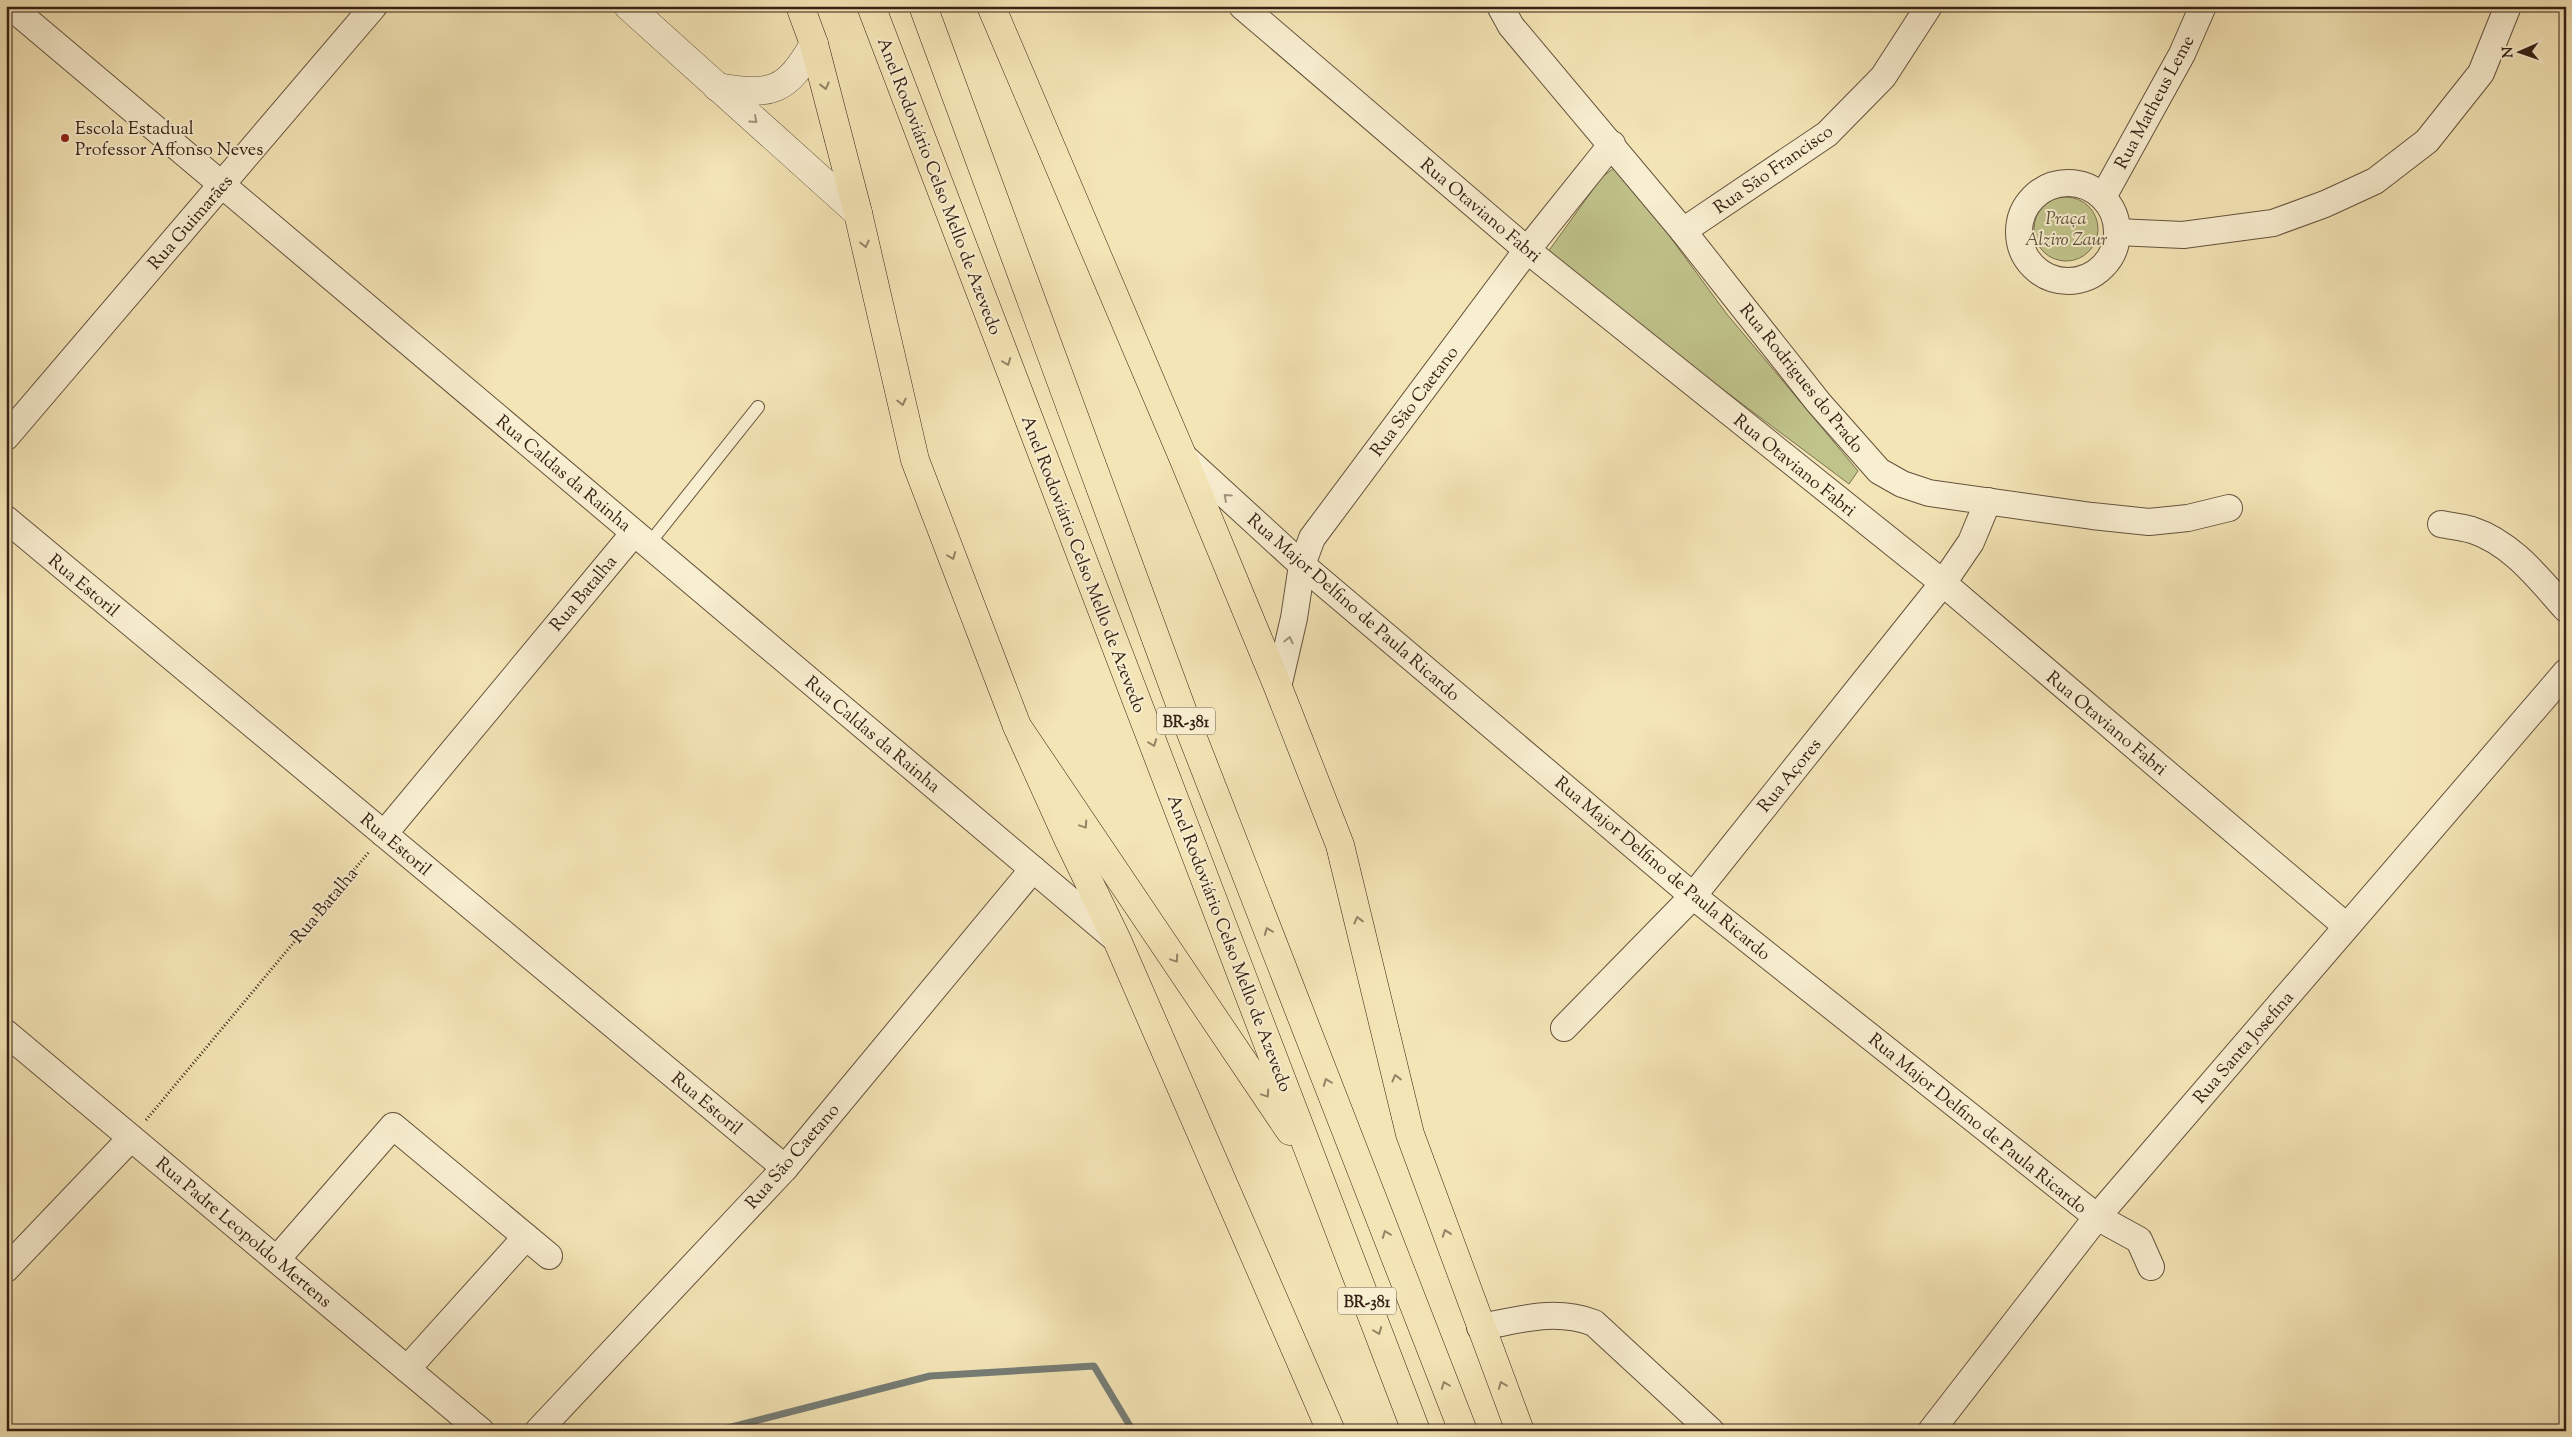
<svg xmlns="http://www.w3.org/2000/svg" width="2572" height="1437" font-family="'Sorts Mill Goudy',serif">
  <style>
    .green { fill: #c0c38a; stroke: #7a7250 }
    .lines { fill: none; stroke-linecap: round; stroke-linejoin: round }
    .stream { stroke: #767e77; stroke-width: 7 }
    .service-casing { stroke: #65523d; stroke-width: 14 }
    .minor-casing { stroke: #65523d; stroke-width: 28 }
    .tertiary-casing { stroke: #65523d; stroke-width: 29 }
    .primary-casing { stroke: #352115; stroke-width: 29 }
    .motorway-casing { stroke: #352115; stroke-width: 29 }
    .path { stroke: #352115; stroke-width: 3; stroke-dasharray: 1 2.5; stroke-linecap: butt }
    .service { stroke: #f8eed0; stroke-width: 12 }
    .minor { stroke: #f8eed0; stroke-width: 26 }
    .tertiary { stroke: #f8eed0; stroke-width: 28 }
    .primary { stroke: #f4e5b6; stroke-width: 28 }
    .motorway { stroke: #f4e5b6; stroke-width: 28 }
    .oneway { stroke: #948366 }
    .oneway2 { stroke: #a0927c }
    .poi-dot { fill: #8f2418; stroke: #f8eed0; stroke-width: 2 }
    .labels { text-anchor: middle; stroke-width: 4; stroke-linejoin: round; paint-order: stroke }
    .shield { fill: #f8eed0; stroke: #705e4d; stroke-width: 1 }
    .shield-label { font-size: 16px; font-weight: bold; fill: #352115 }
    .street-label { font-size: 18px; fill: #352115; stroke: #f8eed0 }
    .poi-label { font-size: 18px; fill: #352115; stroke: #f8eed0; text-anchor: start }
    .park-label { font-size: 18px; font-style: italic; fill: #5f5238; stroke: #f8eed0 }
  </style>
  <rect width="100%" height="100%" fill="#f4e5b6"/>
  <filter id="stains"><feTurbulence type="fractalNoise" baseFrequency=".004" numOctaves="4"/><feColorMatrix values="0 0 0 0 .2 0 0 0 0 .09 0 0 0 0 .02 0 0 0 .5 -.17"/></filter>
  <radialGradient id="worn" r=".72"><stop offset=".6" stop-color="#630" stop-opacity="0"/><stop offset="1" stop-color="#630" stop-opacity=".3"/></radialGradient>
  <g class="green">
    <path d="M1614 168 1629 181 1726 313 1858 471 1849 484 1545 256 1602 177Z"/>
    <circle cx="2066" cy="229" r="32"/>
  </g>
  <g class="lines">
    <path class="stream" d="M716 1431 930 1376 1094 1366 1133 1431"/>
    <g class="service-casing">
      <path id="service" d="M648 545 758 407"/>
    </g>
    <g class="minor-casing">
      <g id="minor">
        <path d="M10 6 1117 940"/>
        <path d="M1242 6 1527 250 1943 583 2346 926"/>
        <path d="M1500 6 1511 26 1683 231 1818 402 1879 471 1902 484 1929 493 2092 516 2149 522 2188 518 2229 508"/>
        <circle cx="2068" cy="232" r="49"/>
        <path d="M2103 197 2182 54 2203 6"/>
        <path d="M1683 231 1827 134 1883 77 1929 6"/>
        <path d="M2117 232 2183 235 2273 223 2325 204 2375 181 2427 141 2481 73 2508 6"/>
        <path d="M6 437 374 6"/>
        <path d="M1182 455 1302 565 1693 896 2097 1217 2139 1240 2151 1267"/>
        <path d="M6 519 785 1168"/>
        <path d="M2441 524C2451 526 2462 527 2472 530 2512 543 2539 579 2566 609"/>
        <path d="M1278 687 1294 618 1302 565 1312 538 1527 250 1612 144"/>
        <path d="M384 834 634 533"/>
        <path d="M1564 1028 1693 896 1943 583 1971 542 1988 501"/>
        <path d="M6 1033 481 1431"/>
        <path d="M277 1259 393 1126 549 1256"/>
        <path d="M6 1269 131 1138"/>
        <path d="M1480 1327C1520 1320 1554 1308 1594 1323L1711 1431"/>
        <path d="M407 1369 526 1237"/>
        <path d="M538 1431 785 1168 1033 869"/>
        <path d="M1931 1431 2097 1217 2566 672"/>
      </g>
    </g>
    <g class="tertiary-casing">
      <g id="tertiary">
        <path d="M628 6 858 213"/>
        <path d="M717 87C771 96 786 93 814 44"/>
      </g>
    </g>
    <g class="primary-casing">
      <g id="primary">
        <path d="M800 6 814 44 858 213 915 460 1017 726 1069 841 1117 940 1331 1431"/>
        <path d="M991 6 1182 455 1278 687 1340 845 1410 1134 1520 1431"/>
      </g>
    </g>
    <g class="motorway-casing">
      <g id="motorway">
        <path d="M871 6 1416 1431"/>
        <path d="M923 6 1184 715 1463 1431"/>
        <path d="M1017 726 1290 1131"/>
      </g>
    </g>
    <path class="path" d="M146 1120 369 852"/>
    <use href="#service" class="service"/>
    <use href="#minor" class="minor"/>
    <use href="#tertiary" class="tertiary"/>
    <use href="#primary" class="primary"/>
    <use href="#motorway" class="motorway"/>
  </g>
  <defs><path id="oneway-chevron" d="M-2-3.5L2.5 0L-2 3.5" fill="none" stroke-width="1.6" stroke-linecap="round" stroke-linejoin="round" transform="scale(1.25)"/></defs>
  <g class="oneway">
    <use href="#oneway-chevron" transform="translate(825 86) rotate(76)"/>
    <use href="#oneway-chevron" transform="translate(865 244) rotate(77)"/>
    <use href="#oneway-chevron" transform="translate(1007 362) rotate(69)"/>
    <use href="#oneway-chevron" transform="translate(902 402) rotate(77)"/>
    <use href="#oneway-chevron" transform="translate(952 556) rotate(69)"/>
    <use href="#oneway-chevron" transform="translate(1153 743) rotate(69)"/>
    <use href="#oneway-chevron" transform="translate(1084 825) rotate(56)"/>
    <use href="#oneway-chevron" transform="translate(1358 920) rotate(-104)"/>
    <use href="#oneway-chevron" transform="translate(1268 931) rotate(-111)"/>
    <use href="#oneway-chevron" transform="translate(1175 959) rotate(56)"/>
    <use href="#oneway-chevron" transform="translate(1396 1078) rotate(-104)"/>
    <use href="#oneway-chevron" transform="translate(1327 1082) rotate(-111)"/>
    <use href="#oneway-chevron" transform="translate(1266 1094) rotate(56)"/>
    <use href="#oneway-chevron" transform="translate(1446 1233) rotate(-110)"/>
    <use href="#oneway-chevron" transform="translate(1386 1234) rotate(-111)"/>
    <use href="#oneway-chevron" transform="translate(1378 1331) rotate(69)"/>
    <use href="#oneway-chevron" transform="translate(1445 1385) rotate(-111)"/>
    <use href="#oneway-chevron" transform="translate(1502 1385) rotate(-111)"/>
  </g>
  <g class="oneway2">
    <use href="#oneway-chevron" transform="translate(754 120) rotate(42)"/>
    <use href="#oneway-chevron" transform="translate(1227 497) rotate(-138)"/>
    <use href="#oneway-chevron" transform="translate(1289 640) rotate(-77)"/>
  </g>
  <circle class="poi-dot" cx="65" cy="138" r="5"/>
  <g class="labels">
    <g class="shield">
      <rect x="1157" y="707.5" width="58" height="27" rx="4"/>
      <rect x="1338" y="1287.5" width="58" height="27" rx="4"/>
    </g>
    <g class="shield-label">
      <text x="1186" y="727">BR-381</text>
      <text x="1367" y="1307">BR-381</text>
    </g>
    <g class="street-label">
      <text transform="translate(2154 102) rotate(-62)" y="6">Rua Matheus Leme</text>
      <text transform="translate(1773 169) rotate(-35)" y="6">Rua São Francisco</text>
      <text transform="translate(940 186) rotate(69)" y="6">Anel Rodoviário Celso Mello de Azevedo</text>
      <text transform="translate(1481 210) rotate(40)" y="6">Rua Otaviano Fabri</text>
      <text transform="translate(190 222) rotate(-49)" y="6">Rua Guimarães</text>
      <text transform="translate(1802 378) rotate(51)" y="6">Rua Rodrigues do Prado</text>
      <text transform="translate(1414 401) rotate(-53)" y="6">Rua São Caetano</text>
      <text transform="translate(1795 465) rotate(39)" y="6">Rua Otaviano Fabri</text>
      <text transform="translate(564 473) rotate(40)" y="6">Rua Caldas da Rainha</text>
      <text transform="translate(1084 564) rotate(69)" y="6">Anel Rodoviário Celso Mello de Azevedo</text>
      <text transform="translate(84 585) rotate(40)" y="6">Rua Estoril</text>
      <text transform="translate(583 593) rotate(-50)" y="6">Rua Batalha</text>
      <text transform="translate(1354 607) rotate(41)" y="6">Rua Major Delfino de Paula Ricardo</text>
      <text transform="translate(2107 723) rotate(40)" y="6">Rua Otaviano Fabri</text>
      <text transform="translate(873 734) rotate(40)" y="6">Rua Caldas da Rainha</text>
      <text transform="translate(1789 775) rotate(-51)" y="6">Rua Açores</text>
      <text transform="translate(396 844) rotate(40)" y="6">Rua Estoril</text>
      <text transform="translate(1663 868) rotate(40)" y="6">Rua Major Delfino de Paula Ricardo</text>
      <text transform="translate(324 905) rotate(-50)" y="6">Rua Batalha</text>
      <text transform="translate(1230 943) rotate(69)" y="6">Anel Rodoviário Celso Mello de Azevedo</text>
      <text transform="translate(2243 1047) rotate(-49)" y="6">Rua Santa Josefina</text>
      <text transform="translate(707 1103) rotate(40)" y="6">Rua Estoril</text>
      <text transform="translate(1978 1123) rotate(39)" y="6">Rua Major Delfino de Paula Ricardo</text>
      <text transform="translate(792 1156) rotate(-49)" y="6">Rua São Caetano</text>
      <text transform="translate(244 1232) rotate(40)" y="6">Rua Padre Leopoldo Mertens</text>
    </g>
    <g class="poi-label">
      <text x="75" y="134">Escola Estadual<tspan x="75" dy="21">Professor Affonso Neves</tspan></text>
    </g>
    <g class="park-label">
      <text x="2066" y="224">Praça<tspan x="2066" dy="21">Alziro Zaur</tspan></text>
    </g>
  </g>
  <rect width="2572" height="1437" fill="none" stroke="#f4e5b6" stroke-width="25"/>
  <rect x="8" y="8" width="2557" height="1422" fill="none" stroke="#352115" stroke-width="2.5"/>
  <rect x="12" y="12" width="2547" height="1412" fill="none" stroke="#352115"/>
  <g transform="translate(2520 52) rotate(268)" stroke="#f8eed0" stroke-width="4" paint-order="stroke">
  <path d="M0-4L9 19L0 12L-9 19Z" fill="#352115"/>
  <text y="-8" font-size="14" font-weight="bold" text-anchor="middle" fill="#352115">N</text>
  </g>
  <rect width="100%" height="100%" filter="url(#stains)"/>
  <rect width="100%" height="100%" fill="url(#worn)"/>
</svg>
